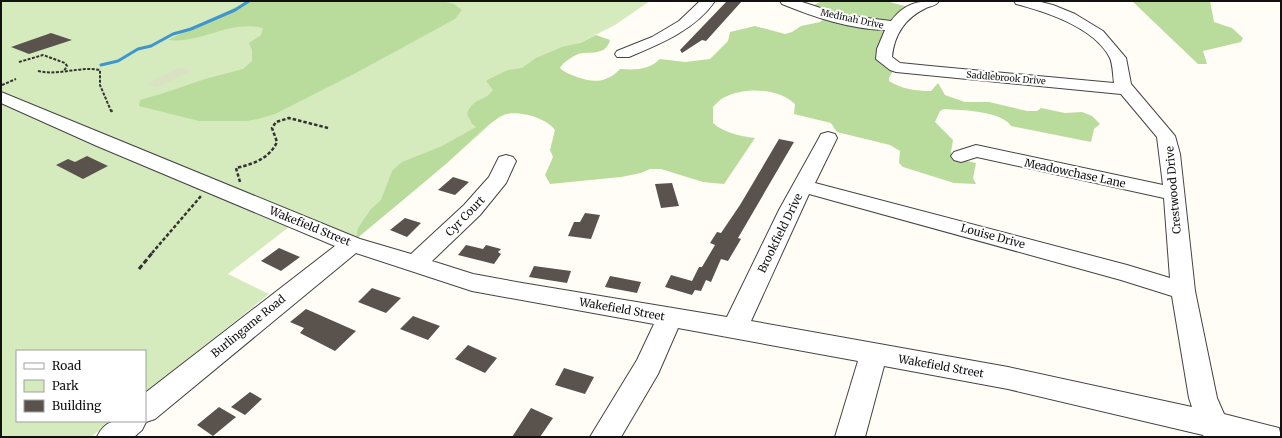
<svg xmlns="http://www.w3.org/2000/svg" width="1282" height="438" font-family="Merriweather,serif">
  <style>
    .green { fill: #d5ebbd }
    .forest { fill: #b9dc9c }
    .cemetery { fill: #d9e3c4 }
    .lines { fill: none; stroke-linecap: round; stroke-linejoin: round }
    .stream { stroke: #3f96cf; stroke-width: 3 }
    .building { fill: #5a524d }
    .minor-casing { stroke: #444; stroke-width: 2 }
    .path-far2 { stroke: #333; stroke-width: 2; stroke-dasharray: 3 1.5; stroke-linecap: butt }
    .path-far1 { stroke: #333; stroke-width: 2.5; stroke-dasharray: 3.5 2; stroke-linecap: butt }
    .path { stroke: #333; stroke-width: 3; stroke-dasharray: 5 2.5; stroke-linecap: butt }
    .minor { fill: #fff; fill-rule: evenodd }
    .labels { text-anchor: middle; stroke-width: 4; stroke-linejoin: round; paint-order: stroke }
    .far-street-label { font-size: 9px; fill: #111; stroke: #fff }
    .street-label { font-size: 11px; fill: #111; stroke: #fff }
  </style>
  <rect width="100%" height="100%" fill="#fffdf5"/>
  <path class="green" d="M1 1H650L615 25 562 52 506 105 483 131 447 163 356 239 303 216 228 274 269 294 145 393V351H17V421H111L91 437H1Z"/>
  <g class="forest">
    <path d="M248 1H442L454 4 462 10 455 19 354 74 275 114 258 119 247 121H199L139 106 140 100 164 93 205 79 243 69 252 61V50L249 43 261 35 263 28C227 20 203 44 168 40Z"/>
    <path d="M822 1H886L912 8 887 40 895 67 889 78V81C902 89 916 91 931 91L938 83 945 95 965 102H989L1027 111H1037L1041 108 1065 113 1082 112 1092 116 1100 124 1094 129 1091 142 1011 126C1002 111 961 110 944 109L940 111 935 122 953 140 951 152 956 158 976 163 973 178 976 184 954 183 903 167 899 163 900 151 890 145 837 132 831 123 794 114 795 104C778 88 745 87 725 97 720 99 716 104 713 107V123C724 133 740 136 755 138L724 184 703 182 661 169H650L641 173 621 177 550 184 545 175 553 157 550 150 555 130C546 118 521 111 507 114 494 116 460 152 448 162 418 188 387 213 356 239L358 228 371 209 381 200 392 171 402 162 442 146 476 127 472 124 467 114C473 97 485 102 493 90L486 81 489 79 508 70 522 68 536 58 562 47 580 43 596 35 610 40C606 57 587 51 578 54 572 57 563 62 560 68 565 73 570 74 577 77 593 83 607 83 620 69 635 70 649 70 660 59L685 62 710 59 728 41 730 32 755 26 785 34 792 32 801 26 820 22 828 15 810 7Z"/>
    <path d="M1132 1H1210L1214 22 1232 28 1243 38 1241 42 1203 51 1207 64H1198Z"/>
  </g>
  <path class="cemetery" d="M181 67 192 71 157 88 145 84Z"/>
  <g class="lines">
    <path class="stream" d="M101 65 118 61 138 49 151 46 173 34 191 29 235 10 249 1"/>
  </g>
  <g class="building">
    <path d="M727 1H742L706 41 702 40 682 53 680 50Z"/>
    <path d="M51 33 72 40 29 54 11 47Z"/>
    <path d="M779 139 794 142 738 238 741 239 728 261 721 259 711 282 706 280 701 291 695 290 692 295 665 287 671 275 692 281 699 267H702L715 245 710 243 717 232 721 233 740 205Z"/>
    <path d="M87 156 108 166 83 179 56 165 68 159 75 162Z"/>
    <path d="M453 177 469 182 455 195 438 190Z"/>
    <path d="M672 183 679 206 661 208 655 184Z"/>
    <path d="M585 213 600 215 591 239 568 236 574 222H580Z"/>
    <path d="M405 218 421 223 407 237 390 230Z"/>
    <path d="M466 245 483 249 486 245 501 249 498 252 501 254 494 264 458 255Z"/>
    <path d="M279 248 300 257 281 271 261 261Z"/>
    <path d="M534 266 571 271 567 283 529 277Z"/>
    <path d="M610 276 641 282 637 293 605 287Z"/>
    <path d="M372 288 401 298 386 313 358 302Z"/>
    <path d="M306 309 356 331 335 351 300 333 304 328 290 322Z"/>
    <path d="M413 316 440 326 428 340 400 329Z"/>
    <path d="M468 345 497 358 485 373 455 359Z"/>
    <path d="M564 368 594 377 585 394 555 385Z"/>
    <path d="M250 392 262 399 245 415 231 407Z"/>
    <path d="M219 407 236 417 213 436 197 425Z"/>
    <path d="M531 408 553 418 540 437H512Z"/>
  </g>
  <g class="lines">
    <g class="minor-casing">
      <g id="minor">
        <path d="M700 1H715C695 30 660 44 629 57H617L615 54 617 51 652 37 679 21Z"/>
        <path d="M780 1H799L842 15 891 21C905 3 917 1 939 1 936 6 930 6 926 8 905 18 894 35 892 57L900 63 930 66 1114 83C1113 76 1113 65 1110 58 1095 28 1047 12 1016 4L1014 1H1037L1053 5 1075 14 1103 31 1126 58 1131 84 1175 136 1180 154 1195 291 1217 398 1224 414 1279 428 1281 437H1204L1203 435 1008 389 884 366 865 437H835L858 361 678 328 658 374 621 437H590L637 360 654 324 472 291 356 253 155 419 146 422 142 430 134 437H97C107 415 124 421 145 421V393L335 246 97 146 1 103V92L360 239 411 254 464 205 489 177 499 157 506 155 513 157 516 161 506 183 480 215 432 261 473 274 522 283 727 317 779 210 819 138 821 134 828 132 835 134 837 138 815 183 1127 265 1170 278 1164 198 977 157 961 162 954 160 951 156 954 152 976 145 1163 185 1157 137 1121 94 896 72 890 70 876 59 877 49 885 30C849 29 814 17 782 4ZM809 194 1121 280 1172 296 1189 398 1192 407 1008 367 751 321Z"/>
      </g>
    </g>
    <g class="path-far2">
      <path d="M19 62 43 55 65 63 67 66 64 71"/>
      <path d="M38 71C59 76 79 66 100 70V85L111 111"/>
      <path d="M2 85 16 79"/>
    </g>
    <g class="path-far1">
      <path d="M111 110 112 112"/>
      <path d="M240 182 236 168C253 164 269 159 277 142L272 128 276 122 289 118 328 128"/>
      <path d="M152 253 201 196"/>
    </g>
    <path class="path" d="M139 269 153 252"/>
    <use href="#minor" class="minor"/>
  </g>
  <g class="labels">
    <g class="far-street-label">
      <text transform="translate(852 19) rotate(12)" y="3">Medinah Drive</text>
      <text transform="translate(1006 78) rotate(5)" y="3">Saddlebrook Drive</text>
    </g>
    <g class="street-label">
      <text transform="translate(1075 173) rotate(12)" y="4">Meadowchase Lane</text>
      <text transform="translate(1173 190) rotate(-95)" y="4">Crestwood Drive</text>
      <text transform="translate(465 216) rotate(-46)" y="4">Cyr Court</text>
      <text transform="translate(310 226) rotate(22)" y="4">Wakefield Street</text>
      <text transform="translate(780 233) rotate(-64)" y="4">Brookfield Drive</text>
      <text transform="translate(993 236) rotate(15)" y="4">Louise Drive</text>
      <text transform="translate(622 309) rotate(10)" y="4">Wakefield Street</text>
      <text transform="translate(248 326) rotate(-39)" y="4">Burlingame Road</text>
      <text transform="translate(941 366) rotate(10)" y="4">Wakefield Street</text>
    </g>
  </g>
  <rect width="1282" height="438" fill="none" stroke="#111111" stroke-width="4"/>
  <rect x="16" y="350" width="130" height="72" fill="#ffffff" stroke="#a0a0a0"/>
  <rect x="24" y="363" width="20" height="6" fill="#ffffff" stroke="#a0a0a0"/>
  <text x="52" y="370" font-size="12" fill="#111111">Road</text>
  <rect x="24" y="380" width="20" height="12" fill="#d5ebbd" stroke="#a0a0a0"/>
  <text x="52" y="390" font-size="12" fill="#111111">Park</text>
  <rect x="24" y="400" width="20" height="12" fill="#5a524d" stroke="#a0a0a0"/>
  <text x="52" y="410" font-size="12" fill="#111111">Building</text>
</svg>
